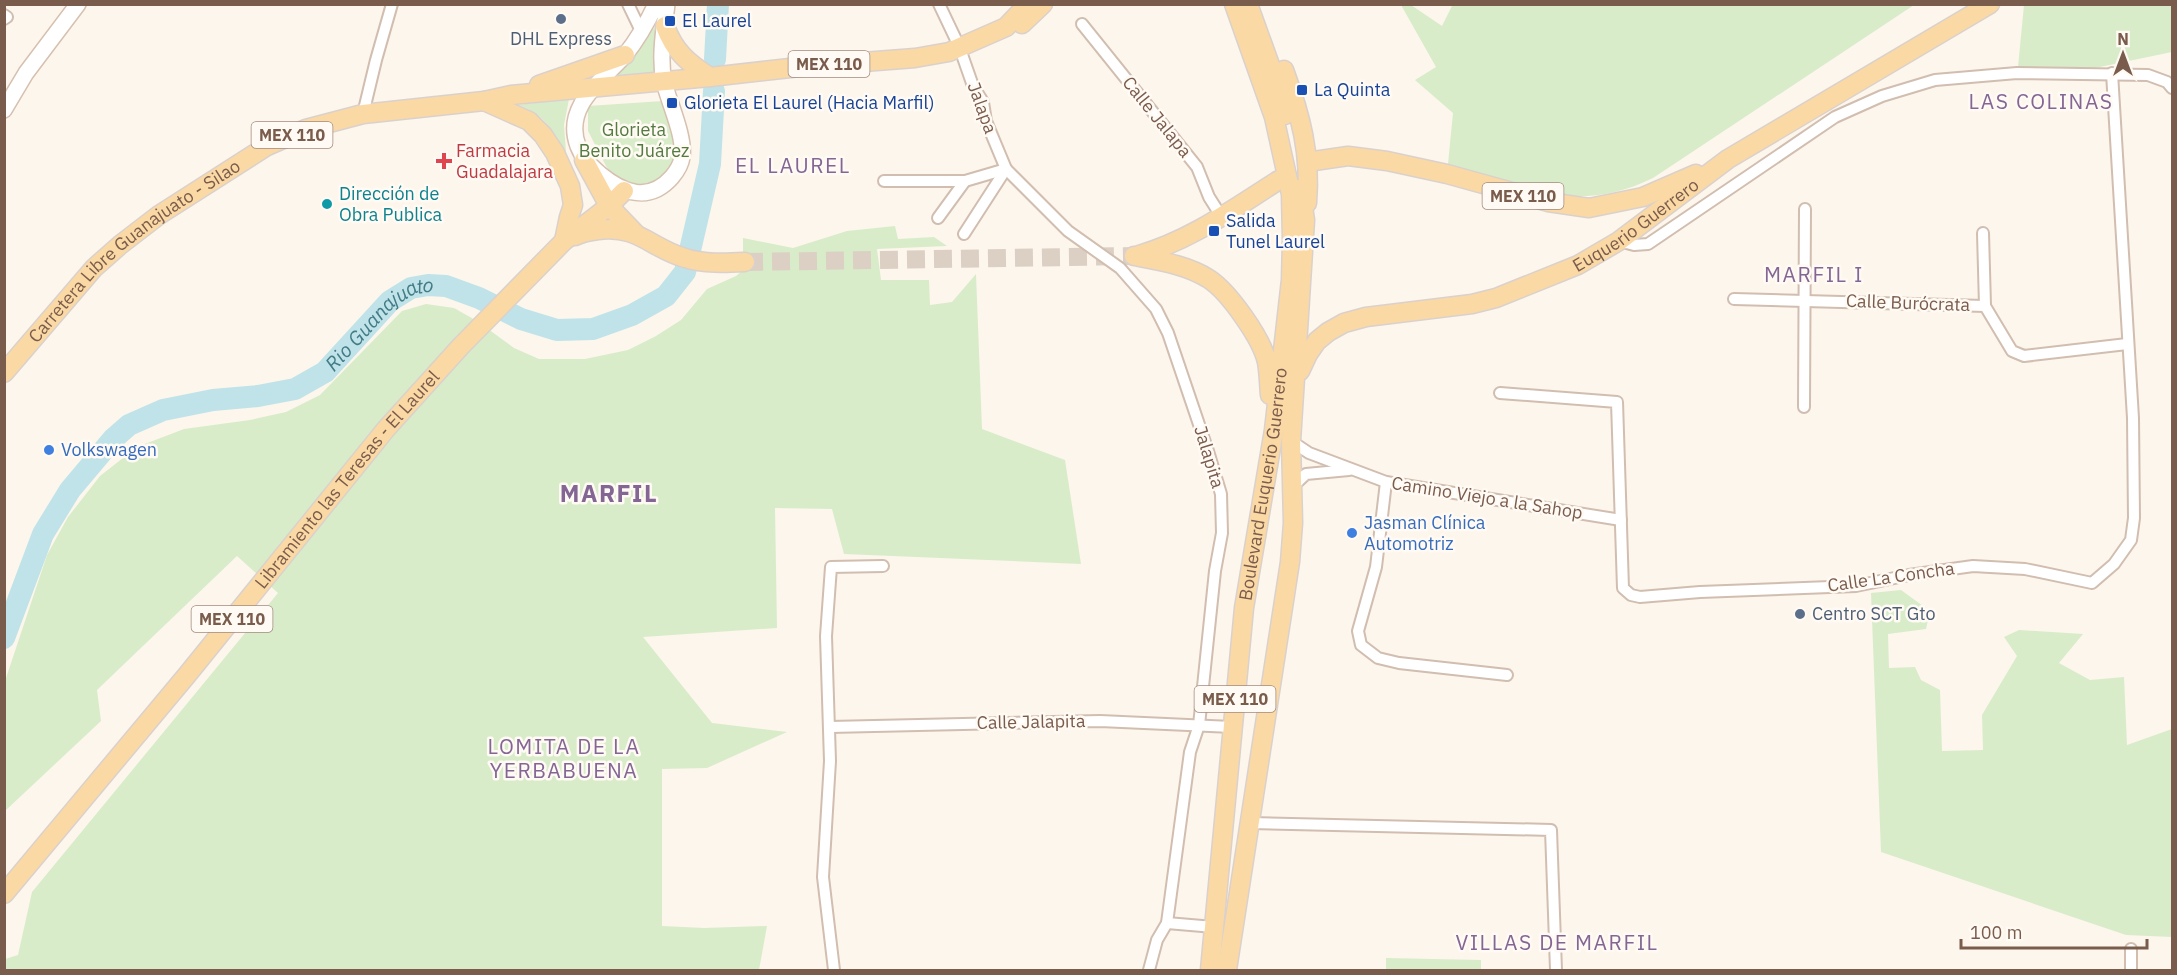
<svg xmlns="http://www.w3.org/2000/svg" width="2177" height="975" font-family="'IBM Plex Sans',sans-serif">
  <style>
    .green { fill: #d8ecc9 }
    .lines { fill: none; stroke-linecap: round; stroke-linejoin: round }
    .river { stroke: #bfe3e8; stroke-width: 22 }
    .primary-tunnel { stroke: #dcd0c4; stroke-width: 18; stroke-dasharray: 18 9; stroke-linecap: butt }
    .street-casing { stroke: #d1beb0; stroke-width: 14 }
    .secondary-casing { stroke: #d6c0b0; stroke-width: 18 }
    .primary-casing { stroke: #dad1cd; stroke-width: 21 }
    .street { stroke: #fff; stroke-width: 10 }
    .secondary { stroke: #fff; stroke-width: 15 }
    .primary { stroke: #fbd9a5; stroke-width: 18 }
    .service-dot { fill: #5c6f8a; stroke: #fffaf3; stroke-width: 2 }
    .transit-dot { fill: #1a4fb4; stroke: #fffaf3; stroke-width: 2 }
    .health-dot { fill: #e0444e; stroke: #fffaf3; stroke-width: 2 }
    .culture-dot { fill: #0f9aa8; stroke: #fffaf3; stroke-width: 2 }
    .shop-dot { fill: #3f7fe0; stroke: #fffaf3; stroke-width: 2 }
    .labels { text-anchor: middle; stroke-width: 5; stroke-linejoin: round; paint-order: stroke }
    .shield { fill: #fffaf3; stroke: #a28b7f; stroke-width: 1.5 }
    .shield-label { font-size: 16px; font-weight: bold; fill: #7a5c4d }
    .transit-label { font-size: 18px; fill: #164399; stroke: #fffaf3; text-anchor: start }
    .service-label { font-size: 18px; fill: #4e5e75; stroke: #fffaf3 }
    .street-label { font-size: 18px; fill: #7a5c4d; stroke: #fffaf3 }
    .park-label { font-size: 18px; fill: #537a41; stroke: #fffaf3 }
    .health-label { font-size: 18px; fill: #be3a42; stroke: #fffaf3; text-anchor: start }
    .culture-label { font-size: 18px; fill: #0d838f; stroke: #fffaf3; text-anchor: start }
    .shop-label { font-size: 18px; fill: #366cbe; stroke: #fffaf3; text-anchor: start }
    .water-label { font-size: 20px; font-style: italic; fill: #437c86; stroke: #fffaf3 }
    .quarter-label { font-size: 21px; letter-spacing: 1.5px; fill: #846695; stroke: #fffaf3 }
    .district-label { font-size: 24px; font-weight: bold; letter-spacing: 1.5px; fill: #846695; stroke: #fffaf3 }
  </style>
  <rect width="100%" height="100%" fill="#fdf6ec"/>
  <g class="green">
    <path d="M1453 4 1914 5 1653 178C1578 215 1521 188 1448 164L1453 113 1415 80 1436 67 1401 5H1411L1442 26Z"/>
    <path d="M2024 5H2172V52L2095 68 2018 67Z"/>
    <path d="M659 21 655 42 654 73 611 76 637 51Z"/>
    <path d="M569 99 564 125 566 152C552 129 543 113 517 105Z"/>
    <path d="M663 101 675 143 676 153 674 164 658 182 634 187 614 176 606 166 588 131V106Z"/>
    <path d="M895 226 898 239 934 237 947 246 877 249 881 280H929L930 305 952 302 976 274 982 429 1065 460 1081 564 844 554 832 509 775 508 777 628 643 637 712 723 787 732 707 768 662 769V926L704 928 767 926 759 970H5V959L18 955 32 892 278 593 237 556 97 690 101 721 5 811V681L47 555 68 517 100 476 137 447 184 429 250 420 286 412 320 395 402 311 426 304 454 308 477 321 514 348 539 359H585L628 350 656 336 681 320 707 289 736 276 743 270V238L793 248 847 231Z"/>
    <path d="M1901 590 1930 611 1926 629 1888 634 1889 668 1915 667 1921 680 1940 690 1942 751 1983 750 1982 715 2017 656 2004 637 2019 630 2083 634 2059 663 2090 680 2124 677 2127 745 2172 729V937L2126 935 1881 852 1871 593Z"/>
    <path d="M1386 958 1481 960V970H1386Z"/>
  </g>
  <g class="lines">
    <g class="river">
      <path d="M715 59 718 4"/>
      <path id="s1" d="M4 638 43 534 70 490 113 439 129 425 163 410 213 400 258 396 295 389 325 372 390 301 411 288 428 285 446 286 479 298 521 319 557 330 593 329 632 315 666 296 685 272 710 164 714 91"/>
    </g>
    <path class="primary-tunnel" d="M745 262 1134 256"/>
    <g class="street-casing">
      <g id="street">
        <path d="M628 4 642 33"/>
        <path d="M939 4 959 46 973 86 983 102 986 121 1006 169 964 234"/>
        <path d="M4 15 7 17 4 19"/>
        <path d="M1082 24 1197 167 1209 197 1221 216"/>
        <path d="M363 114 376 60 392 4"/>
        <path d="M884 181H965L1006 169 1068 231 1120 268 1156 309 1168 333 1208 451 1221 494 1222 533 1215 571 1199 725 1190 752 1167 923 1157 940 1149 970"/>
        <path d="M938 218 965 181"/>
        <path d="M1983 233 1985 306"/>
        <path d="M1619 241 1634 245 1648 244 1835 117 1882 96 1935 80 2017 73 2148 75 2167 82 2172 88"/>
        <path d="M1734 299 1985 306 2012 351 2024 356 2127 344"/>
        <path d="M1500 393 1617 402 1623 588 1631 595 1640 597 1700 592 1856 586 1909 575 1973 566 2025 569 2092 583 2114 564 2131 540 2134 518 2133 418 2112 73"/>
        <path d="M1804 407 1805 209"/>
        <path d="M1291 441 1309 453 1386 482 1621 520"/>
        <path d="M1386 482 1376 567 1358 631 1361 645 1378 658 1399 663 1507 675"/>
        <path d="M1292 487 1306 474 1349 470"/>
        <path d="M830 727 1100 721 1232 727"/>
        <path d="M1250 823 1551 830 1556 970"/>
        <path d="M1167 923 1214 927"/>
        <path d="M2131 949V970"/>
        <path d="M834 970 823 877 830 761 826 636 831 567 883 566"/>
      </g>
    </g>
    <g class="secondary-casing">
      <g id="secondary">
        <path d="M656 4C647 23 638 39 625 55 602 81 563 106 578 146 583 159 590 165 600 174 623 193 649 203 672 177 677 171 681 165 682 157 685 136 669 103 664 82 659 56 664 30 667 4"/>
        <path d="M4 110 26 73 78 4"/>
      </g>
    </g>
    <g class="primary-casing">
      <g id="primary">
        <path d="M1248 4 1275 79 1285 115"/>
        <path d="M1022 24 1043 4"/>
        <path d="M665 26C674 51 688 63 710 77"/>
        <path d="M1284 70C1301 116 1311 154 1307 203"/>
        <path d="M539 85 625 55"/>
        <path d="M484 101 529 121 543 135 555 153 570 186 573 205 569 217 564 241"/>
        <path d="M584 160 609 206 635 233"/>
        <path d="M1314 161 1348 156 1387 161 1447 174 1548 202 1589 208 1643 197 1696 174"/>
        <path d="M575 236C583 232 590 231 598 230 639 225 650 248 685 258 704 264 725 263 745 262"/>
        <path d="M1139 255C1191 240 1233 209 1279 180"/>
        <path d="M1134 256C1160 261 1187 265 1209 279 1229 292 1262 339 1267 362 1269 373 1269 384 1270 395"/>
        <path id="s2" d="M1300 371 1308 354 1317 341 1328 332 1344 323 1366 317 1472 304 1496 298 1578 265 1619 241 1728 159 1990 4"/>
        <path id="s3" d="M4 373 94 268 120 245 159 215 267 146 306 129 363 114 484 101 511 95 710 77 799 67 915 58 949 52 1006 27 1028 4"/>
        <path id="s4" d="M4 894 187 675 386 429 461 346 564 241 609 206 624 191"/>
        <path id="s5" d="M1210 970 1244 608 1274 430 1291 280 1292 240 1291 194 1274 117 1234 4"/>
        <path d="M1227 970 1290 562 1293 523 1291 441 1305 220 1300 189"/>
      </g>
    </g>
    <use href="#street" class="street"/>
    <use href="#secondary" class="secondary"/>
    <use href="#primary" class="primary"/>
  </g>
  <g class="service-dot">
    <circle cx="561" cy="19" r="6"/>
    <circle cx="1800" cy="614" r="6"/>
  </g>
  <g class="transit-dot">
    <rect x="664" y="15" width="12" height="12" rx="3"/>
    <rect x="1296" y="84" width="12" height="12" rx="3"/>
    <rect x="666" y="97" width="12" height="12" rx="3"/>
    <rect x="1208" y="225" width="12" height="12" rx="3"/>
  </g>
  <path class="health-dot" d="M441 152h6v6h6v6h-6v6h-6v-6h-6v-6h6z"/>
  <circle class="culture-dot" cx="327" cy="204" r="6"/>
  <g class="shop-dot">
    <circle cx="49" cy="450" r="6"/>
    <circle cx="1352" cy="533" r="6"/>
  </g>
  <g class="labels">
    <g class="shield">
      <rect x="788.5" y="51" width="81" height="26" rx="4.5"/>
      <rect x="251.5" y="122" width="81" height="26" rx="4.5"/>
      <rect x="1482.5" y="183" width="81" height="26" rx="4.5"/>
      <rect x="191.5" y="606" width="81" height="26" rx="4.5"/>
      <rect x="1194.5" y="686" width="81" height="26" rx="4.5"/>
    </g>
    <g class="shield-label">
      <text x="829" y="70">MEX 110</text>
      <text x="292" y="141">MEX 110</text>
      <text x="1523" y="202">MEX 110</text>
      <text x="232" y="625">MEX 110</text>
      <text x="1235" y="705">MEX 110</text>
    </g>
    <g class="transit-label">
      <text x="682" y="27">El Laurel</text>
      <text x="1314" y="96">La Quinta</text>
      <text x="684" y="109">Glorieta El Laurel (Hacia Marfil)</text>
      <text x="1226" y="227">Salida<tspan x="1226" dy="21">Tunel Laurel</tspan></text>
    </g>
    <g class="service-label">
      <text x="561" y="45">DHL Express</text>
      <text x="1812" y="620" text-anchor="start">Centro SCT Gto</text>
    </g>
    <g class="street-label">
      <text transform="translate(982 108) rotate(70)" y="6">Jalapa</text>
      <text transform="translate(1157 117) rotate(51)" y="6">Calle Jalapa</text>
      <text dy="6" stroke="none"><textPath href="#s2" startOffset="380">Euquerio Guerrero</textPath></text>
      <text dy="6" stroke="none"><textPath href="#s3" startOffset="180">Carretera Libre Guanajuato - Silao</textPath></text>
      <text transform="translate(1908 303) rotate(2)" y="6">Calle Burócrata</text>
      <text transform="translate(1209 457) rotate(73)" y="6">Jalapita</text>
      <text dy="6" stroke="none"><textPath href="#s4" startOffset="538">Libramiento las Teresas - El Laurel</textPath></text>
      <text dy="6" stroke="none"><textPath href="#s5" startOffset="489">Boulevard Euquerio Guerrero</textPath></text>
      <text transform="translate(1487 498) rotate(9)" y="6">Camino Viejo a la Sahop</text>
      <text transform="translate(1891 577) rotate(-8)" y="6">Calle La Concha</text>
      <text transform="translate(1031 722) rotate(-1)" y="6">Calle Jalapita</text>
    </g>
    <g class="park-label">
      <text x="634" y="136">Glorieta<tspan x="634" dy="21">Benito Juárez</tspan></text>
    </g>
    <g class="health-label">
      <text x="456" y="157">Farmacia<tspan x="456" dy="21">Guadalajara</tspan></text>
    </g>
    <g class="culture-label">
      <text x="339" y="200">Dirección de<tspan x="339" dy="21">Obra Publica</tspan></text>
    </g>
    <g class="shop-label">
      <text x="61" y="456">Volkswagen</text>
      <text x="1364" y="529">Jasman Clínica<tspan x="1364" dy="21">Automotriz</tspan></text>
    </g>
    <g class="water-label">
      <text dy="7" stroke="none"><textPath href="#s1" startOffset="531">Rio Guanajuato</textPath></text>
    </g>
    <g class="quarter-label">
      <text x="2041" y="109">LAS COLINAS</text>
      <text x="793" y="173">EL LAUREL</text>
      <text x="1814" y="282">MARFIL I</text>
      <text x="564" y="754">LOMITA DE LA<tspan x="564" dy="24">YERBABUENA</tspan></text>
      <text x="1557" y="950">VILLAS DE MARFIL</text>
    </g>
    <g class="district-label">
      <text x="609" y="502">MARFIL</text>
    </g>
  </g>
  <rect width="2177" height="975" fill="none" stroke="#7a5c4d" stroke-width="12"/>
  <g transform="translate(2123 54)" stroke="#fffaf3" stroke-width="4.5" paint-order="stroke">
  <path d="M0-4.5L10 22L0 15L-10 22Z" fill="#7a5c4d"/>
  <text y="-9" font-size="16" font-weight="bold" text-anchor="middle" fill="#7a5c4d">N</text>
  </g>
  <path d="M1961 939v9h186v-9" fill="none" stroke="#7a5c4d" stroke-width="3"/>
  <text x="1970" y="939" font-size="18" fill="#7a5c4d" stroke="#fffaf3" stroke-width="4.5" paint-order="stroke">100 m</text>
</svg>
